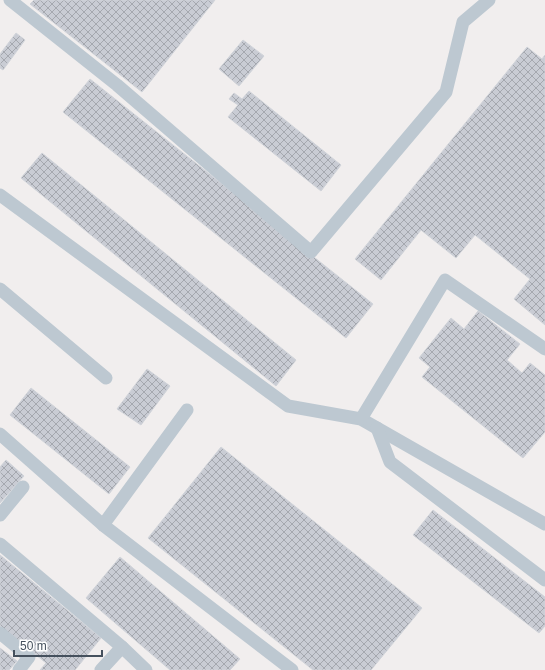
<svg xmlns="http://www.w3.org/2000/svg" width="545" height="670" font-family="Helvetica,sans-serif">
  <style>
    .building { fill: url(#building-cross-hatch); stroke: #d1d4da }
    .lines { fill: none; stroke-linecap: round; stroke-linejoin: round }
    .minor { stroke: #bdc8d1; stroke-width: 13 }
  </style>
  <defs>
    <pattern id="building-cross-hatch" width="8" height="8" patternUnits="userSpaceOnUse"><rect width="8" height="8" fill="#c9ccd4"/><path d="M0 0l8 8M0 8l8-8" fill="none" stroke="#a5a8af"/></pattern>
  </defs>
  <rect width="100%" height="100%" fill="#f1eeee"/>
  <g class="building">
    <path d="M34 0H215L142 92 30 4Z"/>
    <path d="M16 33 25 40 3 70 0 68V54Z"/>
    <path d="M243 40 264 56 239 86 219 69Z"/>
    <path d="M527 47 542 59 545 55V325L514 299 530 279 475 235 456 258 421 230 381 280 355 259Z"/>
    <path d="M90 79 373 304 346 338 63 112Z"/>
    <path d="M249 91 341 165 321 191 228 117 238 105 229 99 234 93 242 99Z"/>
    <path d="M42 153 296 360 276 386 21 178Z"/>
    <path d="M478 311 520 344 507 360 522 373 530 363 545 375V432L523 458 422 377 430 367 419 358 451 318 464 329Z"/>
    <path d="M147 369 170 386 141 425 117 409Z"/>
    <path d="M31 388 130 467 109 494 10 415Z"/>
    <path d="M221 447 422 608 371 670H313L148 538Z"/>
    <path d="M6 460 24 476 0 503V467Z"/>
    <path d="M433 510 545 597V626L539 633 413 535Z"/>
    <path d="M0 555 101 638 75 670H40L46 663 0 626Z"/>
    <path d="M120 557 240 659 230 670H170L86 598Z"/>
    <path d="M0 648 17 661 9 670H0Z"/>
  </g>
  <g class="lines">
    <g class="minor">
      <path d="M10 0 117 85 311 252 446 92 463 22 489 0"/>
      <path d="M0 195 288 406 361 419 545 524"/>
      <path d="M0 289 106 378"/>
      <path d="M361 419 445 280 545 349"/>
      <path d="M377 428 390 462 545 580"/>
      <path d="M0 434 103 525 292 670"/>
      <path d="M0 515 23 487"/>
      <path d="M103 525 187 410"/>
      <path d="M0 544 122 647 146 670"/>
      <path d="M0 633 29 657 19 670"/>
      <path d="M101 670 122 647"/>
    </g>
  </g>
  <path d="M14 650v6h88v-6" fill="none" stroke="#45505d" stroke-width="2"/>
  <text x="20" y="650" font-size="12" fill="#45505d" stroke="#ffffff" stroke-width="3" paint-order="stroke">50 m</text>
</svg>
